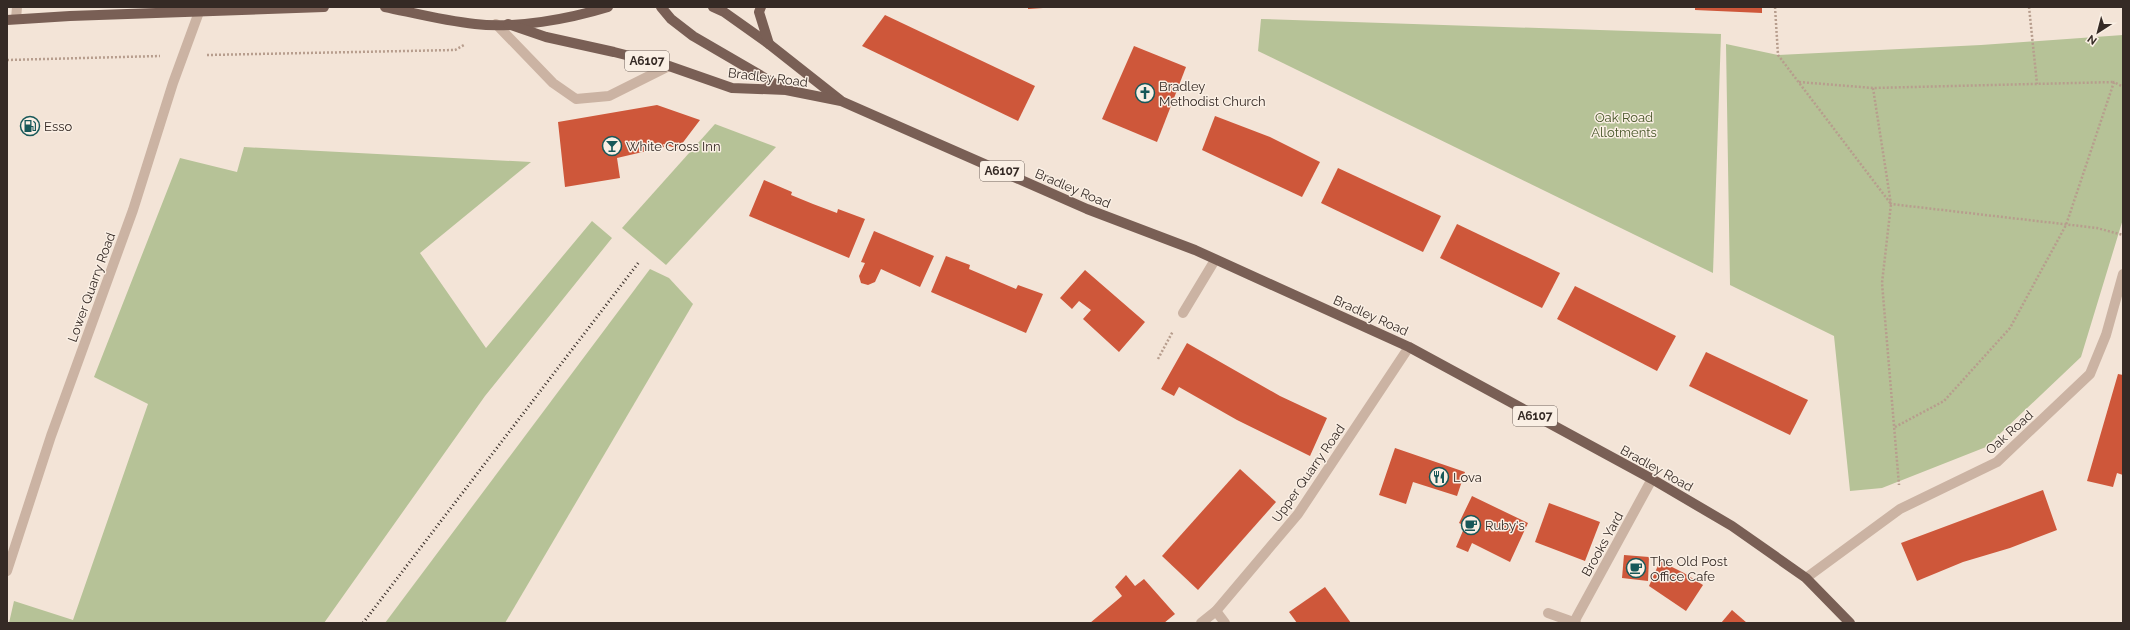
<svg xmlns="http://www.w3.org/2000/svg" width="2130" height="630" font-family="Raleway,sans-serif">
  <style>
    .green { fill: #b6c297 }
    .building { fill: #ce573a }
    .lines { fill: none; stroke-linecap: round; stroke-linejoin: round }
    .path { stroke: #b79d8d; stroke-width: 2.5; stroke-dasharray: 2 2; stroke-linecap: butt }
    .service { stroke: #cbb3a3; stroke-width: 10 }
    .minor { stroke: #cbb3a3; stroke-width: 10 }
    .primary { stroke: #795f55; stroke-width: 10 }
    .rail { stroke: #352a25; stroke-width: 3; stroke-dasharray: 1 3; stroke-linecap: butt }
    .labels { text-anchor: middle; stroke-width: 3; stroke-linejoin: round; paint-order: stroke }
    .shield { fill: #faefe4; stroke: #70655e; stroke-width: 1 }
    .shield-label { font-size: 12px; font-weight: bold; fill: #352a25 }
    .street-label { font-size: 13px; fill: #352a25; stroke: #faefe4 }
    .poi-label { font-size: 13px; fill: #352a25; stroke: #faefe4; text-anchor: start }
    .park-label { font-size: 13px; fill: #475528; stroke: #faefe4 }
  </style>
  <rect width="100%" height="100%" fill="#f3e4d7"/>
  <g class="green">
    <path d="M1261 19 1721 34 1713 273 1258 51Z"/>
    <path d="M2123 35V219L2081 357 1986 447 1882 488 1850 491 1834 336 1730 285 1726 44 1778 55 1981 45Z"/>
    <path d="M715 124 776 147 666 265 622 228Z"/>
    <path d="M244 147 531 162 420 253 486 348 592 221 612 238 485 396 324 623H9L14 601 73 620 148 404 94 377 180 158 237 172Z"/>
    <path d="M650 269 669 278 693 304 505 623H385Z"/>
  </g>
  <g class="building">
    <path d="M1028 7H1043V8L1028 9Z"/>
    <path d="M1695 7H1762V13L1695 10Z"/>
    <path d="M885 15 1035 86 1018 121 862 46Z"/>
    <path d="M1134 46 1186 67 1157 142 1102 119Z"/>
    <path d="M657 105 700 120 678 149 663 144 664 147 617 158 620 178 565 187 558 122Z"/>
    <path d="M1215 116 1270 137 1320 162 1302 197 1202 150Z"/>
    <path d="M1338 168 1441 216 1423 252 1321 203Z"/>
    <path d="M764 180 792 192 791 195 813 204 837 213 838 209 865 219 849 258 749 216Z"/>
    <path d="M1457 224 1560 273 1542 308 1440 258Z"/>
    <path d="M874 231 934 256 920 287 881 269 875 282 868 285 861 283 859 276 865 263 861 262Z"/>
    <path d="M946 256 970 265 969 269 1016 289 1018 285 1043 294 1026 333 931 292Z"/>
    <path d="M1085 270 1145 322 1119 352 1083 319 1091 310 1079 301 1072 309 1060 298Z"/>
    <path d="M1575 286 1676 336 1657 371 1557 319Z"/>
    <path d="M1187 343 1280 396 1327 418 1310 456 1237 420 1179 387 1174 396 1161 389Z"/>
    <path d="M1706 352 1808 400 1790 435 1689 386Z"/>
    <path d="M2118 374 2123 375V475L2117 473 2113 487 2087 481Z"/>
    <path d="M1395 448 1465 472 1457 496 1413 482 1406 504 1379 495Z"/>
    <path d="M1240 469 1276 502 1198 590 1162 556Z"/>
    <path d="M2043 490 2057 530 2010 548 1963 562 1917 581 1901 543Z"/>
    <path d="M1472 496 1528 523 1510 562 1472 543 1468 552 1456 547 1465 526 1459 523Z"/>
    <path d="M1549 503 1600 522 1585 561 1535 542Z"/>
    <path d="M1624 555 1649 557 1648 581 1622 578Z"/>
    <path d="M1660 561 1684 573 1703 585 1686 611 1649 586Z"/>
    <path d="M1126 575 1135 586 1144 579 1175 614 1164 623H1090L1122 596 1115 587Z"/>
    <path d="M1325 587 1351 623H1297L1289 612Z"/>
    <path d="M1732 610 1747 623H1721Z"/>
  </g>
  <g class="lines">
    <g class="path">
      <path d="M1775 7 1778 55 1891 204 1882 283 1899 485"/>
      <path d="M2029 7 2037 84"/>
      <path d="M207 55 455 50 464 45"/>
      <path d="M7 60 160 56"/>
      <path d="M1799 82 1873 88 2114 82"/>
      <path d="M1873 88 1891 204 2097 228 2123 235"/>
      <path d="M1158 359 1173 331"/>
      <path d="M1895 427 1944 401 2010 328 2066 225 2114 82 2123 87"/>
    </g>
    <g class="service">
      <path d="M16 19 17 7"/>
      <path d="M496 24 553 83 576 99 609 96 669 66"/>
    </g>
    <g class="minor">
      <path d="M1183 313 1215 260"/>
      <path d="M7 571 51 436 133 210 173 83 199 12"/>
      <path d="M1806 578 1900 509 1997 462 2090 374 2106 335 2123 274"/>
      <path d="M1216 611 1225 623"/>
      <path d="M1548 613 1576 623"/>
      <path d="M1574 622 1652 479"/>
      <path d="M1201 623 1216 611 1298 514 1409 347"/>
    </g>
    <g class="primary">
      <path d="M385 7C414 13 445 21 475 24 515 29 569 19 608 7"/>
      <path d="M661 7 671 19 693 36 784 89"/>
      <path d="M713 7 724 12 769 44 840 100"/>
      <path d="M761 7 759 12 769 44"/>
      <path d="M7 20 70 16 324 7"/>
      <path d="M508 24 546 37 614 52 669 66 732 88 786 90 841 101 1087 209 1195 250 1409 347 1652 479 1732 526 1806 578 1850 623"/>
    </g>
    <path class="rail" d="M363 623 639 262"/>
  </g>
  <defs>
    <g id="church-ring" transform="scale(1)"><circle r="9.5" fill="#faefe4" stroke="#185859" stroke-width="1.5"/><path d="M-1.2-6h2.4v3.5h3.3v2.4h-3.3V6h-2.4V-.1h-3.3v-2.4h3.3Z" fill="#185859"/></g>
    <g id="fuel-ring" transform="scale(1)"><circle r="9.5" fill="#faefe4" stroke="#185859" stroke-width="1.5"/><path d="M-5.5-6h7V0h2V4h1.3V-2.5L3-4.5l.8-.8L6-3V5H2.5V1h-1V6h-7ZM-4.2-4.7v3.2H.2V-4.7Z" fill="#185859"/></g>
    <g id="bar-ring" transform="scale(1)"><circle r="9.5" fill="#faefe4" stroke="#185859" stroke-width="1.5"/><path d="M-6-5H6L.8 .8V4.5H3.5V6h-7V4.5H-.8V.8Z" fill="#185859"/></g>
    <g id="restaurant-ring" transform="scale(1)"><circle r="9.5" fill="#faefe4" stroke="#185859" stroke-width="1.5"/><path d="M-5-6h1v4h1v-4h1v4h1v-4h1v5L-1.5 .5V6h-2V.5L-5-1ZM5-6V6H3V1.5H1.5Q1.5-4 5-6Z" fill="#185859"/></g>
    <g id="cafe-ring" transform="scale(1)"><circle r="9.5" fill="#faefe4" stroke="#185859" stroke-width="1.5"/><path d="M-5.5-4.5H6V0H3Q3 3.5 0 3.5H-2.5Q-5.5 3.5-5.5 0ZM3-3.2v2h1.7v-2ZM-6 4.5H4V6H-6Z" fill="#185859"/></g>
  </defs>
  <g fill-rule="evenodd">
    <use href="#church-ring" x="1145" y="93"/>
    <use href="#fuel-ring" x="30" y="126"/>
    <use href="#bar-ring" x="612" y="146"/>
    <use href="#restaurant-ring" x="1439" y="477"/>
    <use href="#cafe-ring" x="1471" y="525"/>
    <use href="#cafe-ring" x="1636" y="568"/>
  </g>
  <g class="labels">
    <g class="shield">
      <rect x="625" y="51" width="44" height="20" rx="3"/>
      <rect x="980" y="161" width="44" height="20" rx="3"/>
      <rect x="1513" y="406" width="44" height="20" rx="3"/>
    </g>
    <g class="shield-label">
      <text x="647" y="65">A6107</text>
      <text x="1002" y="175">A6107</text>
      <text x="1535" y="420">A6107</text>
    </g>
    <g class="street-label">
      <text transform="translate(768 77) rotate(7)" y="5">Bradley Road</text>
      <text transform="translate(1073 188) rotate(23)" y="5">Bradley Road</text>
      <text transform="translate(91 287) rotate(-70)" y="5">Lower Quarry Road</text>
      <text transform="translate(1371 315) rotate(24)" y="5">Bradley Road</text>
      <text transform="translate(2009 432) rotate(-42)" y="5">Oak Road</text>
      <text transform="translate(1657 468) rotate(29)" y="5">Bradley Road</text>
      <text transform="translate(1308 473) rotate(-55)" y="5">Upper Quarry Road</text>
      <text transform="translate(1602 544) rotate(-61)" y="5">Brooks Yard</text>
    </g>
    <g class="poi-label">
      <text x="1159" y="91">Bradley<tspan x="1159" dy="15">Methodist Church</tspan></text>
      <text x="44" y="131">Esso</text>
      <text x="626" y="151">White Cross Inn</text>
      <text x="1453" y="482">Lova</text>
      <text x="1485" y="530">Ruby's</text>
      <text x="1650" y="566">The Old Post<tspan x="1650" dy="15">Office Cafe</tspan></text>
    </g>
    <g class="park-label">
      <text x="1624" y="122">Oak Road<tspan x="1624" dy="15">Allotments</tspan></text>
    </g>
  </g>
  <rect width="2130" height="630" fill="none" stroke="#352a25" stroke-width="16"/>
  <g transform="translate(2098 32) rotate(216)" stroke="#faefe4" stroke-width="3" paint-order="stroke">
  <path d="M0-3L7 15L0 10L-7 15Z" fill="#352a25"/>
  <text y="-6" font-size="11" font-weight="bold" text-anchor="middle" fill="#352a25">N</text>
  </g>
</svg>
